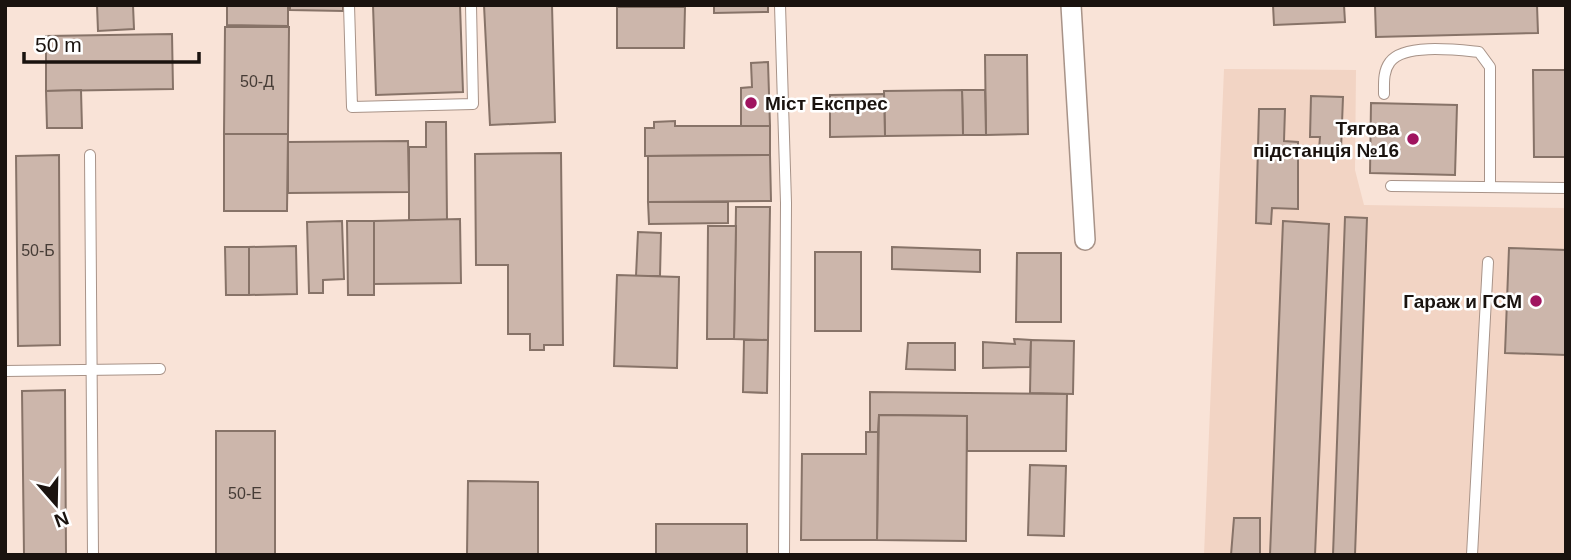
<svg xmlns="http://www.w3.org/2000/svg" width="1571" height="560" font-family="Arial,sans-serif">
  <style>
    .built { fill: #f2d4c4 }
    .building { fill: #ccb6ab; stroke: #877368; stroke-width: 2 }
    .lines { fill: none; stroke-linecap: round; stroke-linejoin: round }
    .lane-casing { stroke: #a89388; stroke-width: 12 }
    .street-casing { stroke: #a89388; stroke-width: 22 }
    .lane { stroke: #fff; stroke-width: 10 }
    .street { stroke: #fff; stroke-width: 19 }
    .poi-dot { fill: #a0145f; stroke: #fff; stroke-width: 2.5 }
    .labels { text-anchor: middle; stroke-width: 5; stroke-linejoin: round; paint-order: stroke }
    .number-label { font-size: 16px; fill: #463c36 }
    .poi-label { font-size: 19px; font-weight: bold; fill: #1a130f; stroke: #fff; text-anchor: end }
  </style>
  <rect width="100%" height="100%" fill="#f9e3d7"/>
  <path class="built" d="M1224 69 1356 70 1355 170 1364 205 1566 208V555H1204Z"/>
  <g class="building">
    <path d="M97 5H133L134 29 98 31Z"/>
    <path d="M227 5H288V26L227 25Z"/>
    <path d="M290 5H343V11L290 10Z"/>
    <path d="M373 5H460L463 92 376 95Z"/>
    <path d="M484 5H552L555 122 490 125Z"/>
    <path d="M714 5H768V12L714 13Z"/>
    <path d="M1273 5H1344L1345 22 1274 25Z"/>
    <path d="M1375 5H1537L1538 33 1376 37Z"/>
    <path d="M617 7H685L684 48H617Z"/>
    <path d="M225 27H289L288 134H224Z"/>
    <path d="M172 34 173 89 46 91V36Z"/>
    <path d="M985 55H1027L1028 134 986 135Z"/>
    <path d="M768 62 770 126H741V88L752 87 751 63Z"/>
    <path d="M1533 70H1566V157H1534Z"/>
    <path d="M81 90 82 128H47L46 91Z"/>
    <path d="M962 90H985L986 135H963Z"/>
    <path d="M962 90 963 135 885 136 884 91Z"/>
    <path d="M884 94 885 136 830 137V95Z"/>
    <path d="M1311 96 1343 97 1341 150H1319L1320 137H1310Z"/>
    <path d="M1371 103 1457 105 1455 175 1370 173Z"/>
    <path d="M1259 109H1285L1284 141 1298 142V209L1272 208 1271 224 1256 223Z"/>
    <path d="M675 121V126H770V155L645 156V128H654V122Z"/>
    <path d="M426 122H446L447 220H409V147H426Z"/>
    <path d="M224 134H288L287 211H224Z"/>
    <path d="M408 141 409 192 288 193V142Z"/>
    <path d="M561 153 563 345H544V350H530V334H508V265H476L475 154Z"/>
    <path d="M59 155 60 345 18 346 16 156Z"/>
    <path d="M770 155 771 201 648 202V156Z"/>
    <path d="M648 202H728V223L649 224Z"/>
    <path d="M736 207H770L768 340 734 339Z"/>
    <path d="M1345 217 1367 218 1355 555H1333Z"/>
    <path d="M460 219 461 283 374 284V221Z"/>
    <path d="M342 221 344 279 323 280V293H309L307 222Z"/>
    <path d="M347 221H374V295H348Z"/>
    <path d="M1283 221 1329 224 1315 555H1270Z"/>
    <path d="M708 226H736L734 339H707Z"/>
    <path d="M638 232 661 233 660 276H636Z"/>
    <path d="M296 246 297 294 249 295V247Z"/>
    <path d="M225 247H249V295H226Z"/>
    <path d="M892 247 980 250V272L892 269Z"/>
    <path d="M1509 248 1566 250V355L1505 353Z"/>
    <rect x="815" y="252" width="46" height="79"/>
    <path d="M1017 253H1061V322H1016Z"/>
    <path d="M617 275 679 277 677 368 614 366Z"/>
    <path d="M1014 339 1031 340 1030 367 983 368V342L1015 344Z"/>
    <path d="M744 340H768L767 393 743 392Z"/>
    <path d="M1031 340 1074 341 1073 394 1030 393Z"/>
    <path d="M908 343H955V370L906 369Z"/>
    <path d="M65 390 66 555H24L22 391Z"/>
    <path d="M870 392 1067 394 1066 451H967V416L879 415 878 432H870Z"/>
    <path d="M879 415 967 416 966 541 877 540Z"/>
    <rect x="216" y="431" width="59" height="124"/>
    <path d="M866 432H878L877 540H801L802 454H866Z"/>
    <path d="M1030 465 1066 466 1064 536 1028 535Z"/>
    <path d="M468 481 538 482V555H467Z"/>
    <path d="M1234 518H1260V555H1231Z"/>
    <rect x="656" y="524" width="91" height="31"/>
  </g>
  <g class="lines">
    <g class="lane-casing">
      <g id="lane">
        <path d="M349 5 352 107 473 104 471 5"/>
        <path d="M780 5 786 203 784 555"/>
        <path d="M1384 94C1384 83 1383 71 1390 62 1404 43 1458 50 1479 52L1490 67V187"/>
        <path d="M90 155 93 555"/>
        <path d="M1391 186 1566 188"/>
        <path d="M5 371 160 369"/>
        <path d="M1472 555 1488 262"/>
      </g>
    </g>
    <g class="street-casing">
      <path id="street" d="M1071 5 1085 240"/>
    </g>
    <use href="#lane" class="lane"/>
    <use href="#street" class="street"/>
  </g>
  <g class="poi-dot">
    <circle cx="751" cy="103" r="7"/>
    <circle cx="1413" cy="139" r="7"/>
    <circle cx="1536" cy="301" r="7"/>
  </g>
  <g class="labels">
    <g class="number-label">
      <text x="257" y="87">50-Д</text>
      <text x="38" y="256">50-Б</text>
      <text x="245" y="499">50-Е</text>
    </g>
    <g class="poi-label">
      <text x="765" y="110" text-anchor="start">Міст Експрес</text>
      <text x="1399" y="135">Тягова<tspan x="1399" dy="22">пiдстанцiя №16</tspan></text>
      <text x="1522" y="308">Гараж и ГСМ</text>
    </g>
  </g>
  <rect width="1571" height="560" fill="none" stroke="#1a130f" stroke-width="14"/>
  <g transform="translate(56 504) rotate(160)" stroke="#ffffff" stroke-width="5" paint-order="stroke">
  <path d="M0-5L12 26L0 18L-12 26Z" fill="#1a130f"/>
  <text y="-10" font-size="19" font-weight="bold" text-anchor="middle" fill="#1a130f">N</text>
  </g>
  <path d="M24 52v10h175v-10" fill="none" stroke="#1a130f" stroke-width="3.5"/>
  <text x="35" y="52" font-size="21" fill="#1a130f" stroke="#ffffff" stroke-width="5" paint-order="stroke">50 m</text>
</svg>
